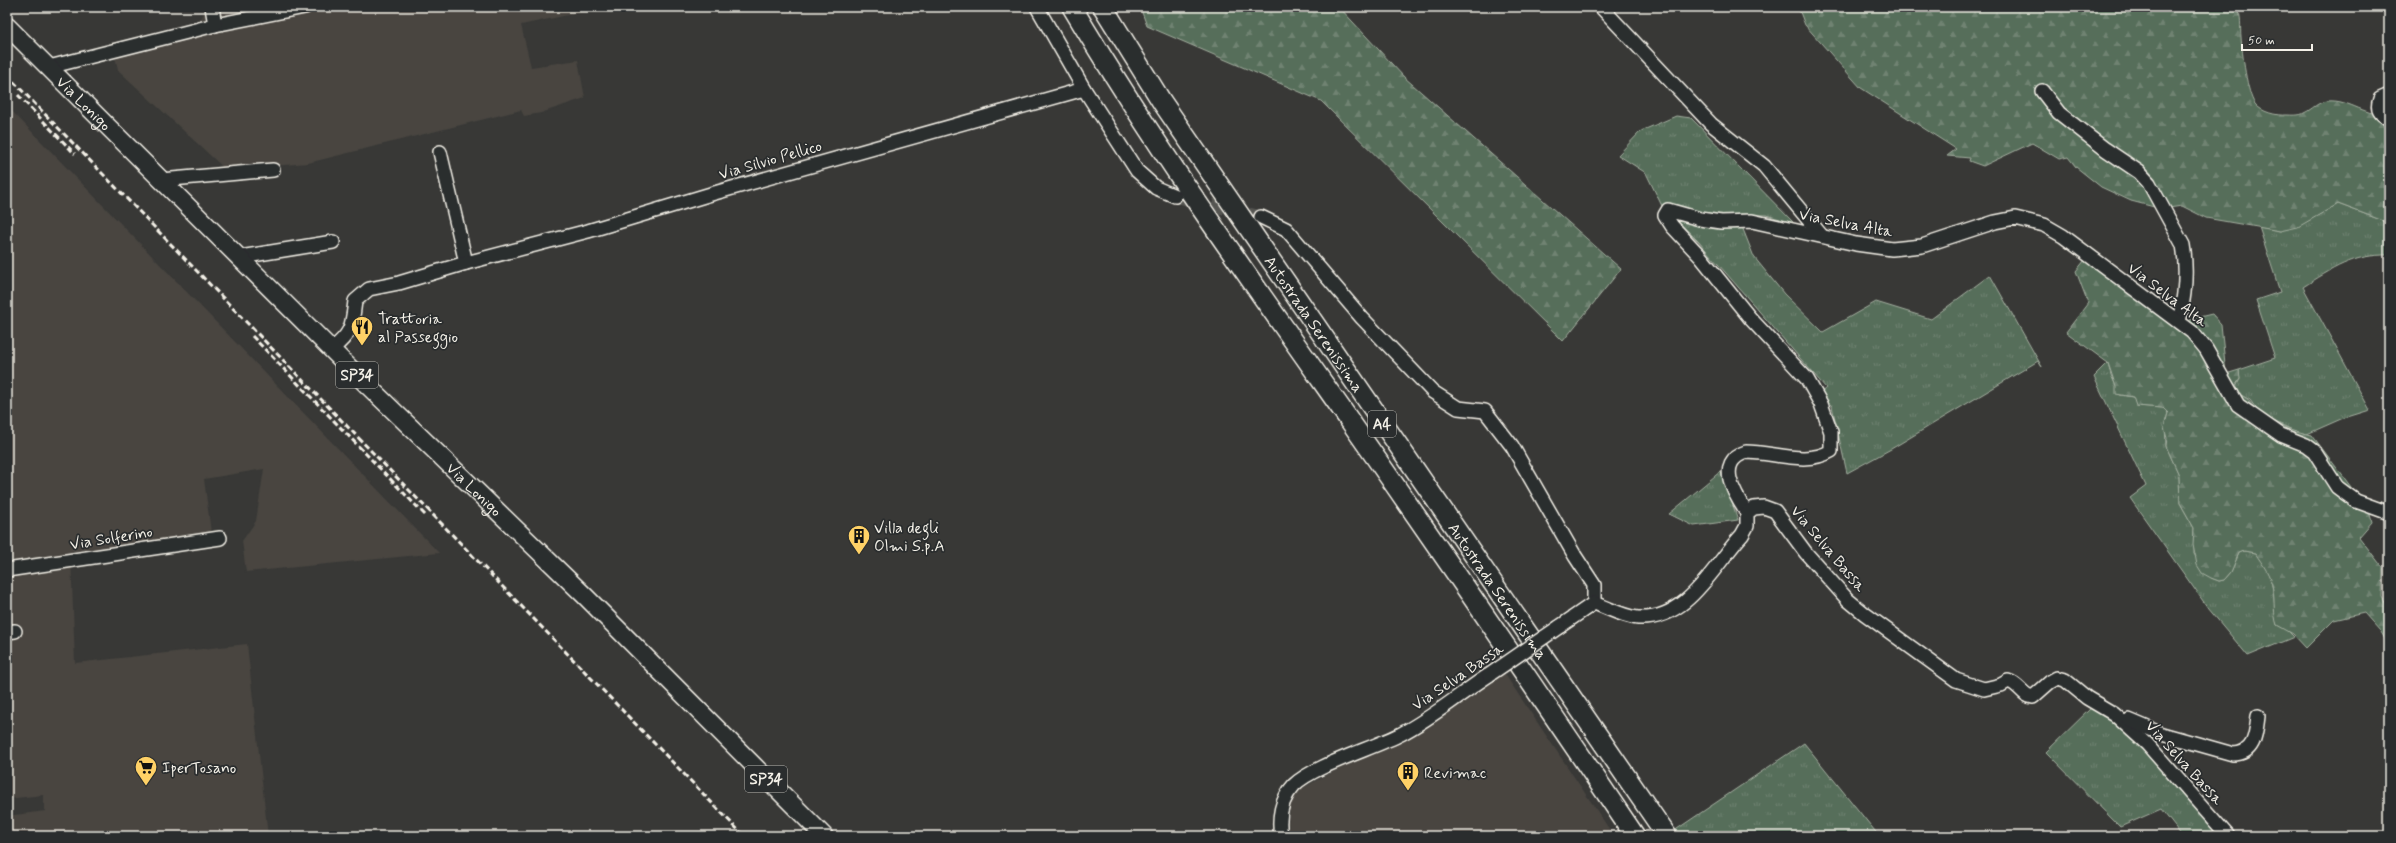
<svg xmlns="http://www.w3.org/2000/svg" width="2396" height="843" font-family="Mynerve,sans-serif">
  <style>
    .built { fill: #484540 }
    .grass { fill: url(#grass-tufts); stroke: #a5b0a1 }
    .forest { fill: url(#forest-firs); stroke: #a5b0a1 }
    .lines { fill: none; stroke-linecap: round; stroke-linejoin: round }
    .minor-tunnel { stroke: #545451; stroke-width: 13; stroke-dasharray: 13 6; stroke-linecap: butt }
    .minor-casing { stroke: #f4f1e8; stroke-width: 16 }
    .major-casing { stroke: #f4f1e8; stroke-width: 20 }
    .highway-casing { stroke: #f4f1e8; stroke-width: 22 }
    .minor { stroke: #2a2d2e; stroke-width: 13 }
    .major { stroke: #2a2d2e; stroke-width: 17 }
    .highway { stroke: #2a2d2e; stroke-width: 19 }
    .rail { stroke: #f4f1e8; stroke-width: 3; stroke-dasharray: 6 3; stroke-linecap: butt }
    .minor-bridge-casing { stroke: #f4f1e8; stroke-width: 16; stroke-linecap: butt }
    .minor-bridge { stroke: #2a2d2e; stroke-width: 13 }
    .labels { text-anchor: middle; stroke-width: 3.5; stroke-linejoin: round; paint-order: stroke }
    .shield { fill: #2a2d2e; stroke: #b7b6b0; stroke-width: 1 }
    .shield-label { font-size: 15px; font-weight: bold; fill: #f4f1e8 }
    .street-label { font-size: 16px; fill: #f4f1e8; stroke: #2a2d2e }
    .poi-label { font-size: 16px; fill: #f4f1e8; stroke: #2a2d2e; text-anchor: start }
  </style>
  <defs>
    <pattern id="grass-tufts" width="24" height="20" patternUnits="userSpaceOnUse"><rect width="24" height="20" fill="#566e5a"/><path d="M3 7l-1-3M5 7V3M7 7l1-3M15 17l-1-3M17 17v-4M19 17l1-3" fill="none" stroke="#6f8372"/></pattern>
    <pattern id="forest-firs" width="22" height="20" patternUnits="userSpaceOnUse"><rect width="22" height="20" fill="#566e5a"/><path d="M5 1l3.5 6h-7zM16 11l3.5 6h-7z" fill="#6f8372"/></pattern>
  </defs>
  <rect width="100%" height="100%" fill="#383836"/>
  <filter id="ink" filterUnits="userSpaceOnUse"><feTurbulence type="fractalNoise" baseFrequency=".025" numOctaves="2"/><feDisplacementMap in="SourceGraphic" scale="8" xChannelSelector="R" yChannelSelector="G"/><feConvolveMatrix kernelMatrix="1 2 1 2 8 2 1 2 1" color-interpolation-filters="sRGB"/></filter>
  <g filter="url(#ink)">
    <g class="built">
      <path d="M206 7H606L521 25 531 67 578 60 585 98 541 113 524 116 521 110 308 163 226 170 118 70 112 44 191 27 202 17Z"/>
      <path d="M7 106 439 553 246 572 242 541 256 521 264 469 204 479 211 532 71 555 75 663 247 644 268 836H7V816L45 811 43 795 7 799Z"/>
      <path d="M1502 670 1614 836H1290L1288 823 1291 798 1301 789 1326 775 1389 746Z"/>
    </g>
    <g class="grass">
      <path d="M1676 116 1691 118 1794 223 1766 215 1737 214 1754 257 1784 294 1823 332 1876 302 1931 319 1990 275 2042 367 2038 361 1891 449 1847 473 1832 406 1818 395 1826 388 1698 241 1662 206 1646 173 1618 155 1641 131Z"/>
      <path d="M2338 204 2389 223V255C2353 254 2332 269 2303 287L2370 410 2341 419 2307 434H2301L2267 418 2258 411 2250 400 2234 391 2240 379 2239 370 2275 358 2256 300 2280 292 2259 227 2280 231 2309 220Z"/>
      <path d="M2108 363 2111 375 2120 395 2133 397 2137 406 2163 408 2168 413 2165 423 2166 446 2179 475 2180 503 2194 528V554L2211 578 2219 581 2224 580 2231 572 2239 553 2244 551 2255 553C2260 560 2266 566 2269 575 2275 591 2274 608 2277 625L2286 629 2294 637 2248 656 2208 608 2130 498 2146 486 2094 377Z"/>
      <path d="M1721 471 1738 520 1694 526 1669 514Z"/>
      <path d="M2092 707C2142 737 2181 793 2219 836H2182L2161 809 2120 827 2046 752Z"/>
      <path d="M1804 743 1879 836H1674L1672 833 1677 829Z"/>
    </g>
    <g class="forest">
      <path d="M1140 7H1339L1404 77 1621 269 1563 341 1321 101 1147 26Z"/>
      <path d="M1798 7H2237C2242 16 2240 27 2241 37 2242 52 2247 94 2255 104 2261 112 2277 116 2286 115 2291 115 2300 116 2304 113 2313 109 2317 102 2328 101 2350 99 2367 118 2389 114V223L2338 204 2298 227 2280 231 2206 218 2182 206 2162 209 2131 201 2101 187 2076 167 2068 157 2059 159 2032 143 1983 166 1969 161 1970 158 1947 156 1956 149 1861 88 1805 25Z"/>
      <path d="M2089 255 2186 326 2191 319 2212 314 2221 324 2226 374 2239 370 2240 379 2235 386 2236 393C2252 400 2248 402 2259 412 2275 425 2293 431 2312 435L2369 511 2372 522 2359 537 2383 568 2382 597 2389 610V646L2381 632 2364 613 2334 620 2306 648 2293 634 2277 625C2273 614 2275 602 2273 590 2271 575 2263 565 2255 553L2244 551 2239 553 2231 572 2224 580 2219 581 2211 578 2202 573 2197 565 2193 544 2194 528 2180 503 2179 475 2166 446 2167 438 2164 428 2168 413 2163 408 2136 406 2133 397 2116 394V387L2108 363 2066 332 2088 303 2076 271Z"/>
      <path d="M2389 686V711L2384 702V691Z"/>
    </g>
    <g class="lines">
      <path class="minor-tunnel" d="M1175 196 1261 217"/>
      <g class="minor-casing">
        <g id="minor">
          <path d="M1037 7 1084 89 1137 171 1156 188 1175 196"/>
          <path d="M1601 7 1711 124 1764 166 1821 235"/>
          <path d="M215 25 305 7"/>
          <path d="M49 67 215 25 212 7"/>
          <path d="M2042 91 2059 113 2105 149 2139 172 2149 183 2183 245C2187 268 2185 294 2180 317L2176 319"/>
          <path d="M2389 95 2380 99C2376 110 2380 114 2389 119"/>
          <path d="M440 152 466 263"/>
          <path d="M161 180 273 170"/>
          <path d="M1261 217 1286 229 1362 318 1433 392 1458 408 1485 411 1512 446 1575 556 1594 585V603"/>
          <path d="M240 257 333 242"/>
          <path d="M331 350C352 333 352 327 355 301L369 289 399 283 466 263 588 231 711 194 1084 89"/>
          <path d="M1747 513C1734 494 1715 462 1746 452 1774 452 1806 466 1831 451V432L1821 404 1807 379 1750 318 1700 256 1672 226 1665 215 1668 210 1700 219 1721 222 1752 221 1856 244 1892 249 1922 246 1995 222 2015 218 2044 225 2063 236 2192 332 2206 349 2238 405 2281 435 2306 445 2314 451 2337 487 2345 493 2356 501 2389 513"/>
          <path d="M7 570 220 538"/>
          <path d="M1559 627 1594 603C1608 608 1624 617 1638 618 1688 621 1713 566 1742 535L1747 526V513L1754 508 1764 507 1775 511 1806 553 1848 600 1865 614 1956 680 1984 689 2001 685 2008 681C2020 684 2022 696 2033 697L2050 682 2057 678 2065 680 2087 698 2114 714 2147 744 2228 836"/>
          <path d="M7 632 15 631"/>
          <path d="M2129 720 2162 734 2233 754C2255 754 2256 733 2258 716"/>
          <path d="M1281 836C1278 818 1281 799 1294 785 1313 766 1374 748 1401 734 1432 718 1460 694 1489 675"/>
        </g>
      </g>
      <g class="major-casing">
        <g id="major">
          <path id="s1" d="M7 26 368 386 584 595 824 836"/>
        </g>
      </g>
      <g class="highway-casing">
        <g id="highway">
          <path d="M1072 7C1157 150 1254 285 1350 421 1446 558 1541 697 1635 836"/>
          <path id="s2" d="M1103 7 1162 102 1667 836"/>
        </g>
      </g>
      <use href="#minor" class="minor"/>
      <use href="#major" class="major"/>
      <use href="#highway" class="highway"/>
      <g class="rail">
        <path d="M7 75 744 836"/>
        <path d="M18 95 75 154"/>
        <path d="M252 336 426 516"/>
      </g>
      <g class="minor-bridge-casing">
        <path id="minor-bridge" d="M1489 675 1559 627"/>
      </g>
      <use href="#minor-bridge" class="minor-bridge"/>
    </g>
  </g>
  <defs>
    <g id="restaurant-pin" transform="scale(1.15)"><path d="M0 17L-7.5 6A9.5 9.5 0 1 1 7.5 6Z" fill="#ffd166" stroke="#2a2d2e"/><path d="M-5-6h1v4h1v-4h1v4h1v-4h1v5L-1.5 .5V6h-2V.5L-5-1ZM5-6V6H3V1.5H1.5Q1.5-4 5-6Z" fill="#111"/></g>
    <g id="building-pin" transform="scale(1.15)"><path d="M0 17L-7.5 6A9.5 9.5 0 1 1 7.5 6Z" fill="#ffd166" stroke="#2a2d2e"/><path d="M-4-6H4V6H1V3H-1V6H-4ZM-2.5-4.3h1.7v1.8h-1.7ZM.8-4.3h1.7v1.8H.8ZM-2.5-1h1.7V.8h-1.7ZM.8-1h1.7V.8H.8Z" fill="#111"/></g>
    <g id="supermarket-pin" transform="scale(1.15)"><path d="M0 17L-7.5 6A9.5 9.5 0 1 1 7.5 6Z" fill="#ffd166" stroke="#2a2d2e"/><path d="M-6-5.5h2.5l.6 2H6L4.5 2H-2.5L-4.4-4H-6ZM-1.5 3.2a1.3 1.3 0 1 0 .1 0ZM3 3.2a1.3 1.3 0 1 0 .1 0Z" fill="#111"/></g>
  </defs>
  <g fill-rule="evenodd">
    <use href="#restaurant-pin" x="362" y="327"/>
    <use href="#building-pin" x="859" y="536"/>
    <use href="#supermarket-pin" x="146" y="767"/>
    <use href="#building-pin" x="1408" y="772"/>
  </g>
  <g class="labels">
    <g class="shield">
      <rect x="336" y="362" width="42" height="26" rx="3"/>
      <rect x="1368" y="411" width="28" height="26" rx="3"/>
      <rect x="745" y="766" width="42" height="26" rx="3"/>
    </g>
    <g class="shield-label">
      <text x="357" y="380">SP34</text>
      <text x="1382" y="429">A4</text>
      <text x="766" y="784">SP34</text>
    </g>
    <g class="street-label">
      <text dy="6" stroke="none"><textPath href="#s1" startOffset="109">Via Lonigo</textPath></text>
      <text transform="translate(770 159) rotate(-16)" y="6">Via Silvio Pellico</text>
      <text transform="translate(1846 222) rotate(11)" y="6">Via Selva Alta</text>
      <text transform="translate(2168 294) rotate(37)" y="6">Via Selva Alta</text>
      <text dy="6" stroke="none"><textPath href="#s2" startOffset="381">Autostrada Serenissima</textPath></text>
      <text dy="6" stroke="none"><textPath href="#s1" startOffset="658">Via Lonigo</textPath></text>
      <text transform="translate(111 537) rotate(-9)" y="6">Via Solferino</text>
      <text transform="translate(1829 548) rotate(50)" y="6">Via Selva Bassa</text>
      <text dy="6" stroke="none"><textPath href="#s2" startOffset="705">Autostrada Serenissima</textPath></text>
      <text transform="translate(1457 676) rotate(-34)" y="6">Via Selva Bassa</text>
      <text transform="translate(2185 762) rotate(48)" y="6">Via Selva Bassa</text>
    </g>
    <g class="poi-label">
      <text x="378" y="324">Trattoria<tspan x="378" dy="18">al Passeggio</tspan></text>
      <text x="874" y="533">Villa degli<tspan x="874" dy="18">Olmi S.p.A</tspan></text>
      <text x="162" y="773">IperTosano</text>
      <text x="1424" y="778">Revimac</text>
    </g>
  </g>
  <rect width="2396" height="843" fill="none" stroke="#2a2d2e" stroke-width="24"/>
  <rect x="12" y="12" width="2372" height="819" fill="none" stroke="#f4f1e8" stroke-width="1.5" filter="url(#ink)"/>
  <path d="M2242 44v6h70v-6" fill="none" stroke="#f4f1e8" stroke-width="2"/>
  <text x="2248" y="44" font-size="12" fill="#f4f1e8" stroke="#2a2d2e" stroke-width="3" paint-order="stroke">50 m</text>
</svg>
